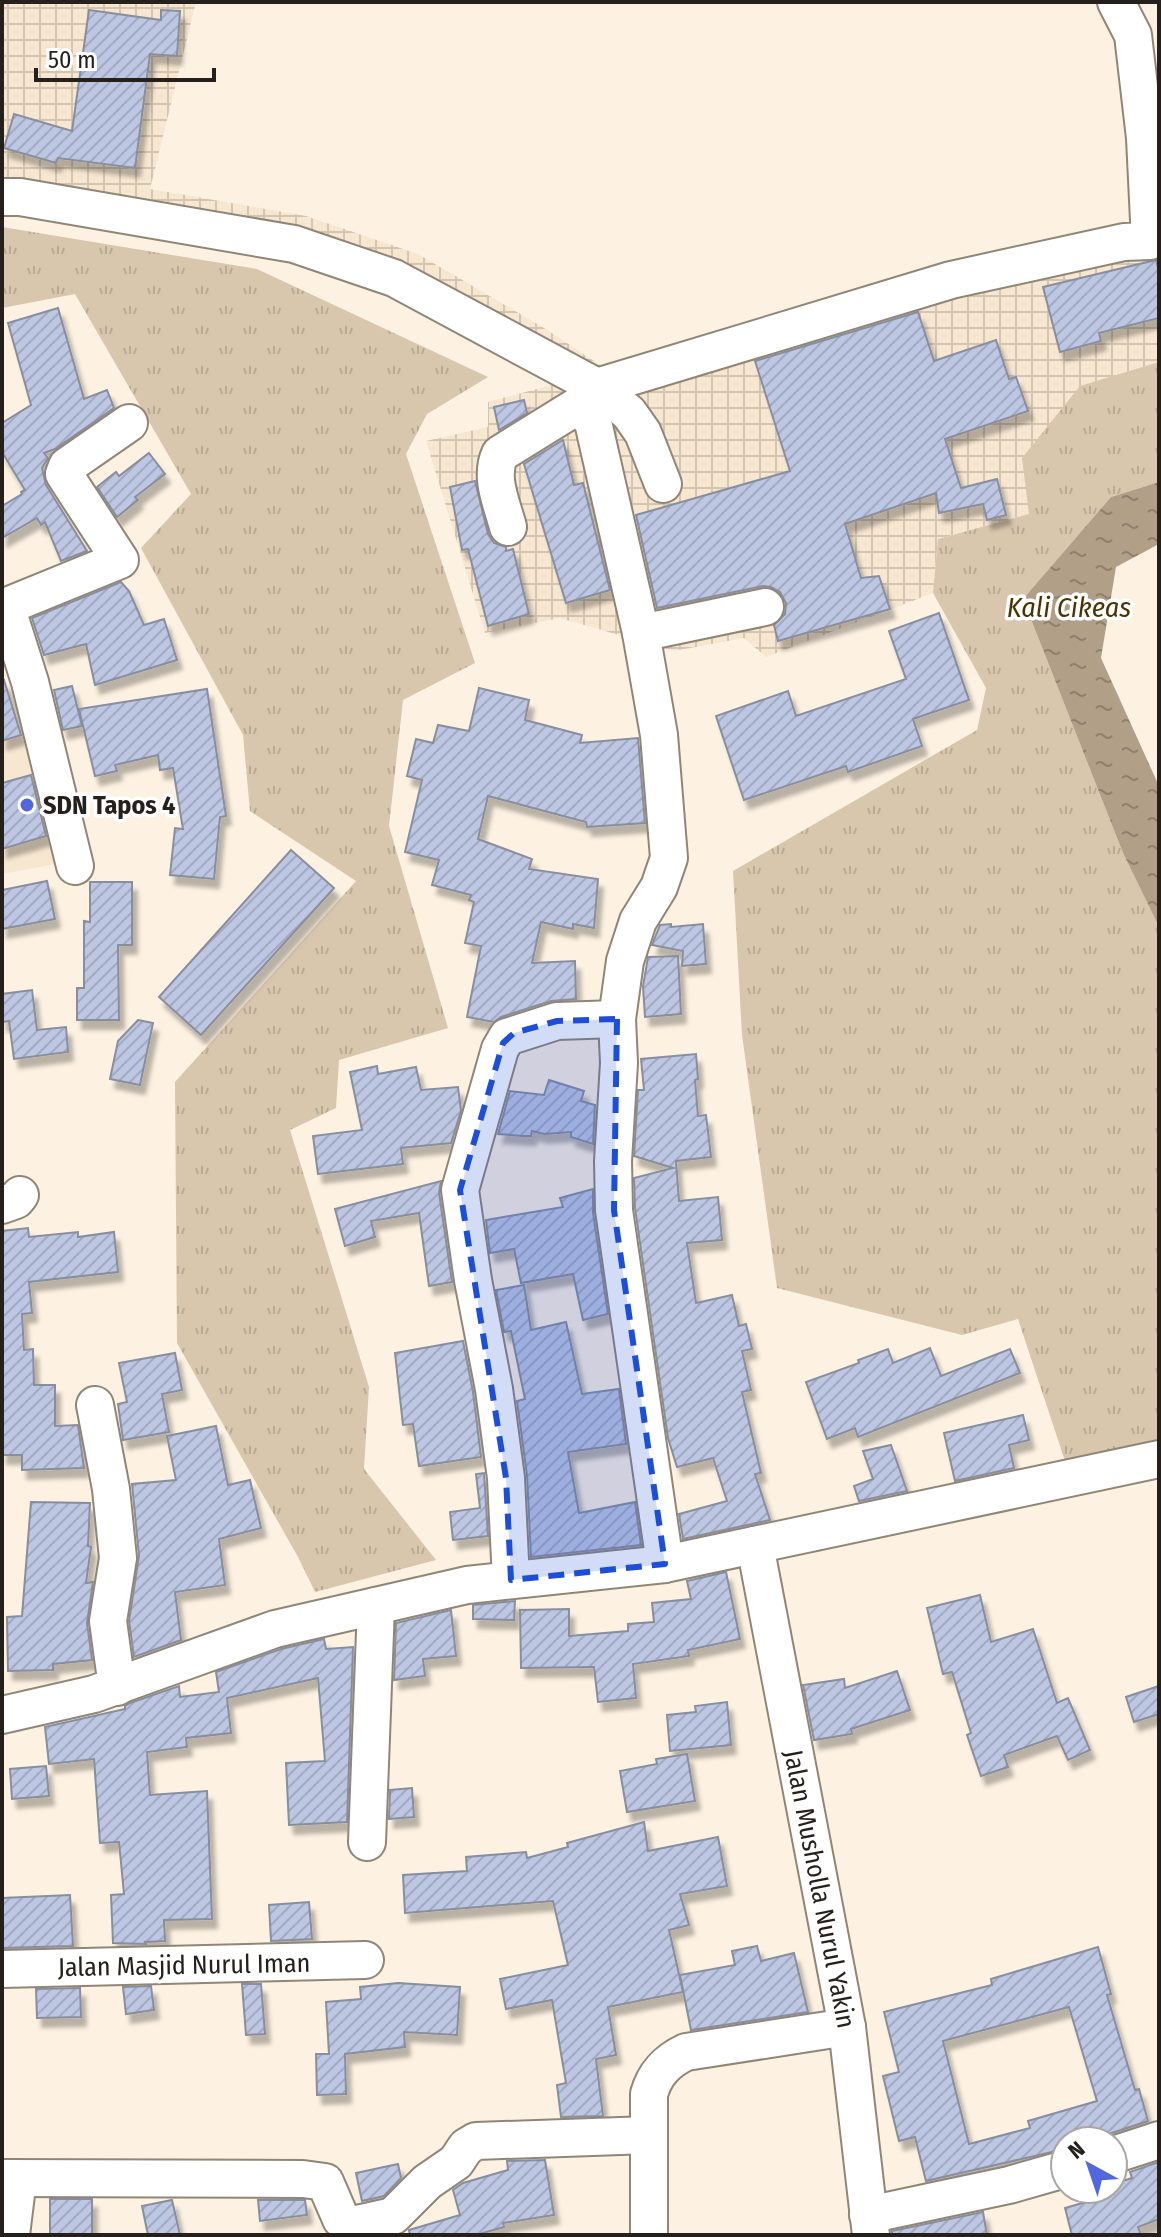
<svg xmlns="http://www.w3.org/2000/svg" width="1161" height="2237" font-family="'Fira Sans Condensed',sans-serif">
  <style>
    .built { fill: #f7e6d0 }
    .industrial { fill: url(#industrial-grid) }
    .grass { fill: url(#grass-tufts) }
    .water { fill: url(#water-ripples) }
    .building { fill: url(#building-hatch); stroke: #898e9e; stroke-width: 2; fill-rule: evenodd; filter: url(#shadow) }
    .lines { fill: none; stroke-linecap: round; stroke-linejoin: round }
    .minor-casing { stroke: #908677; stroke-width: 40 }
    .minor { stroke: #fff; stroke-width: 36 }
    .marked { fill: #1d4ed8; fill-opacity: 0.2; stroke: #1d4ed8; stroke-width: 6; stroke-dasharray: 16 10; stroke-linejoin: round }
    .poi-dot { fill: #5267dd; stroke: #fff; stroke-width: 3 }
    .labels { text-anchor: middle; stroke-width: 7; stroke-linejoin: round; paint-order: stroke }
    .poi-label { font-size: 26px; font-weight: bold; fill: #25201b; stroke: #fff; text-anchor: start }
    .street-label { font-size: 26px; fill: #25201b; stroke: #fff }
    .water-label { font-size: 28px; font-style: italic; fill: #4c3201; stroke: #fff }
  </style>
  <defs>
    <pattern id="industrial-grid" width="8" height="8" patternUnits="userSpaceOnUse" patternTransform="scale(2)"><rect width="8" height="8" fill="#f7e6d0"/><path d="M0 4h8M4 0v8" fill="none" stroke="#d4c5b2"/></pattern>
    <pattern id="grass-tufts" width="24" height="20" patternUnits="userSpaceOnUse" patternTransform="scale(2)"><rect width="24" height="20" fill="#d8c6ad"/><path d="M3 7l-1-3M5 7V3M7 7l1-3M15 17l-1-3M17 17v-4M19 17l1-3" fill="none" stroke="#b9aa94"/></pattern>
    <pattern id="water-ripples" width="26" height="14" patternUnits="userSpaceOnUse" patternTransform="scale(2)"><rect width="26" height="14" fill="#b19f87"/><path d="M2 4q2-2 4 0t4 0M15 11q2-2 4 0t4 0" fill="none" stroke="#90816e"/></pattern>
    <pattern id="building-hatch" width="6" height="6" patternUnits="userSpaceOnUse" patternTransform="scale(2)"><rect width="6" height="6" fill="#bdc6e2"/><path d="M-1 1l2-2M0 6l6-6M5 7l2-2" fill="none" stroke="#a2aac1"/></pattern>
    <filter id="shadow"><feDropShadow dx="5" dy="9" stdDeviation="2" flood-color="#0004"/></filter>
  </defs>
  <rect width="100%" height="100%" fill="#fdf1e1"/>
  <path class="built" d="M21 688 66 862 2 874V695Z"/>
  <path class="industrial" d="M2 2H196L150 189 306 216 418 254 544 328 617 376 1159 227V362L1080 387 1029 514 938 539 933 593 766 657 744 638 674 651 560 618 485 633 426 441 488 427V402L555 384 406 297 269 249 2 207Z"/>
  <g class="grass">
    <path d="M2 227 257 269 488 377 427 414 406 454 475 663 403 700 389 826 448 1028 339 1060 336 1108 290 1130 369 1387 364 1469 436 1560 315 1592 298 1557 177 1343 175 1082 356 881 250 811 243 735 141 548 191 494 75 294 2 308Z"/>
    <path d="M1159 362V482L1111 497 1023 599 1123 853 1159 927V1441L1066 1464 1018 1319 962 1335 777 1288 742 1035 733 871 977 730 986 688 933 593 938 539 1029 514 1022 458 1080 386Z"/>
  </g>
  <path class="water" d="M1159 482V544L1116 567 1101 658 1159 786V927L1123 853 1023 599 1111 497Z"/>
  <g class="building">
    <path d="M89 10 161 20V10L180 11 177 56 150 54 135 168 58 158 56 163 4 148 14 114 72 131Z"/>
    <path d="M1156 260 1159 271V318L1099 333 1101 341 1060 352 1043 287Z"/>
    <path d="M58 308 84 399 107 390 114 408 55 449 44 453 48 458 42 468 46 485 87 551 61 561 45 522 41 525 37 518 2 538V506L22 494 21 492 25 490 2 452V423L31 405 8 323Z"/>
    <path d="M918 312 934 361 996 340 1009 379 1016 377 1028 411 945 439 961 488 997 479 1006 515 987 520 983 504 939 513 936 493 845 524 861 578 879 576 890 609 778 641 774 625 785 614 786 603 780 592 771 587 763 586 657 608 636 515 790 471 755 361Z"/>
    <path d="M524 400 527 413 499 430 494 407Z"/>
    <path d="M563 440 574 485 583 483 610 590 566 603 524 464Z"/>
    <path d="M149 453 165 474 135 497 138 500 117 517 97 487 116 472 119 476Z"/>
    <path d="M475 481 488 534 494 543 506 547V551L513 549 529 614 488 626 468 549 462 550 450 487Z"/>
    <path d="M121 582 129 591 144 625 164 619 177 660 95 685 86 644 44 655 32 618Z"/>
    <path d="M939 613 969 700 913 719 922 746 848 772 846 766 744 800 716 716 788 691 796 716 906 679 889 631Z"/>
    <path d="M4 680 21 735 2 741V681Z"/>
    <path d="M72 686 82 726 63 730 54 690Z"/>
    <path d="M479 688 529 700 525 720 582 735 580 743 638 738 645 823 587 827 586 822 488 796 478 839 532 859 529 869 598 879 594 928 573 924V929L541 922 532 963 575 961 576 999 551 1001 501 1017 494 1022 467 1017 481 946 465 943 474 902 469 900 471 895 432 885 439 860 405 852 422 780 407 776 416 739 433 743 438 725 469 731Z"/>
    <path d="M207 689 226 816 220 817 214 879 170 875 175 828 183 829 173 768 160 770 158 755 115 765 117 771 95 776 79 709Z"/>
    <path d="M31 775 46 836 2 849V783Z"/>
    <path d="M291 850 334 888 201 1035 159 997Z"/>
    <path d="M47 881 55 919 2 929V890Z"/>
    <path d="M90 882H132V945H118L119 1020H77V988H84V921L90 922Z"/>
    <path d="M671 924V927L703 924 706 964 682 966 683 951 652 945 660 925Z"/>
    <path d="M678 956 681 1014 645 1017 643 986 648 957Z"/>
    <path d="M32 990 37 1030 66 1027 68 1052 14 1059 9 1021 2 1022V994Z"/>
    <path d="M138 1020 153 1023 140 1085 110 1079 118 1041Z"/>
    <path d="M696 1054 698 1079 695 1080 698 1116 706 1115 711 1157 676 1161 679 1201 718 1197 722 1240 687 1243 696 1303 732 1295 739 1326 746 1324 752 1349 742 1351 751 1390 742 1392 761 1473 755 1474 770 1520 683 1539 679 1514 727 1501 713 1458 677 1467 668 1438 635 1208 634 1178 673 1168 634 1156 638 1090H644L641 1059Z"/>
    <path d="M377 1066 378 1074 416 1067 421 1090 458 1087 461 1111 451 1143 401 1148 403 1164 318 1174 313 1136 362 1130 350 1072Z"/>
    <path d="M549 1080 584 1091 581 1101 595 1105 593 1144 571 1137V1132L544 1134 532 1131 531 1136H523L498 1134 510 1091 544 1095Z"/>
    <path d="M441 1181 439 1193 452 1282 429 1286 419 1213 371 1221 375 1237 345 1246 335 1209Z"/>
    <path d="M593 1189V1213L608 1314 583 1320 573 1274 521 1283 514 1249 490 1253 486 1220 563 1207 560 1198Z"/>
    <path d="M28 1228 29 1237 78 1232V1237L114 1232 118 1272 29 1282 32 1313 22 1314 24 1350 33 1349 34 1385H55V1426L78 1425 84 1468 22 1470V1455H2V1231Z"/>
    <path d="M524 1285 531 1330 566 1322 582 1394 619 1389 626 1444 568 1452 579 1513 635 1502 641 1545 531 1557 527 1475 517 1401 525 1399 511 1331 504 1332 496 1290Z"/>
    <path d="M463 1341 473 1392 481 1457 419 1466 413 1424 403 1425 395 1353Z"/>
    <path d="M930 1348 941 1376 1010 1349 1020 1373 858 1437 855 1428 827 1439 806 1382 859 1363 858 1360 888 1349 893 1363Z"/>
    <path d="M175 1353 182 1390 162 1394 169 1432 123 1440 118 1404 127 1402 119 1363Z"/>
    <path d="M1023 1415 1029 1440 1009 1445 1014 1468 955 1481 944 1433Z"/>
    <path d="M216 1426 228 1485 250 1480 261 1528 219 1539 225 1585 175 1592 181 1640 134 1657 129 1621 139 1556 132 1484 176 1480 167 1436Z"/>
    <path d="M891 1445 907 1491 859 1501 854 1486 873 1479 863 1451Z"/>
    <path d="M484 1473 488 1536 453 1540 450 1512 480 1508 476 1474Z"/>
    <path d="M31 1502 90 1503 88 1546 91 1547 86 1583 93 1582 87 1623 92 1660 53 1664V1670L8 1671 7 1617 22 1616Z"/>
    <path d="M726 1572 740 1639 688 1650 689 1656 633 1664 636 1698 598 1702 594 1667 521 1668 520 1610 569 1609V1636L628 1631V1624L654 1622 652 1603 691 1599 687 1581Z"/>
    <path d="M980 1595 991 1642 1033 1629 1057 1703 1068 1698 1090 1750 1068 1760 1057 1736 1004 1755 1008 1767 981 1776 967 1735 971 1733 952 1672 943 1674 927 1608Z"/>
    <path d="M515 1601 514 1620 473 1619V1605Z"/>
    <path d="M451 1610 456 1656 423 1659 425 1676 394 1680 396 1623Z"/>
    <path d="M324 1639 326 1649 353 1647 347 1822 289 1825 286 1763 325 1761 318 1678 227 1698 231 1733 186 1738 187 1747 147 1752 150 1795 207 1791 212 1919 164 1920 165 1941 145 1942 146 1944 113 1943 111 1895 124 1894 119 1842 100 1843 94 1759 49 1764 45 1727 125 1709V1706L130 1703 179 1686 180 1697 219 1692 216 1672 281 1649Z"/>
    <path d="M897 1671 910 1710 851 1729 852 1734 814 1740 803 1685 844 1679 845 1688Z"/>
    <path d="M1159 1686V1714L1134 1722 1126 1697Z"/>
    <path d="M727 1702 731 1745 670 1751 667 1715 696 1712 695 1706Z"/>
    <path d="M687 1754 695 1801 627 1812 620 1771 657 1764 656 1759Z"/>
    <path d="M46 1766 49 1796 12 1799 10 1769Z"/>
    <path d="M412 1788 414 1817 389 1819 390 1790Z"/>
    <path d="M644 1822 648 1851 718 1837 727 1886 680 1894 689 1925 669 1930 683 1992 608 2007 616 2055 596 2059 603 2116 561 2117 557 2085 566 2083 552 2000 506 2009 500 1979 568 1965 553 1901 405 1913 403 1875 467 1871 466 1857 526 1852 527 1858 568 1847 567 1843Z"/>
    <path d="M70 1895 73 1946 2 1948V1898Z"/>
    <path d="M309 1902 312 1939 271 1941 269 1905Z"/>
    <path d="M757 1946 761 1961 794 1953 808 2012 691 2030 680 1975 735 1965 732 1951Z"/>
    <path d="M1098 1947 1111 1994 1107 1995 1135 2090 1139 2089 1148 2121 1106 2135 1097 2141H1065V2149L926 2181 915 2137 899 2141 883 2076 899 2072 884 2012 992 1985 991 1979ZM1069 2007 1097 2101 1028 2121 1030 2128 969 2144 943 2041Z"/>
    <path d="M398 1983 460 1987 457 2035 404 2032 405 2047 345 2054 346 2094 317 2095 316 2054H329L326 2002 361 1999 360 1987Z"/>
    <path d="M242 1984H261L265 2034 246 2035Z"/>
    <path d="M151 1986 154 2010 126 2014 123 1987Z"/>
    <path d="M80 1988 81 2017 37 2018 36 1989Z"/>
    <path d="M545 2160 554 2215 503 2223 504 2227 476 2235H410L409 2230 460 2215 453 2190 463 2183 508 2170 507 2161Z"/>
    <path d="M1159 2162V2219L1138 2227 1141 2235H1072L1065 2208 1100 2198 1097 2189H1113V2184L1132 2178 1130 2172Z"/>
    <path d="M398 2164 401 2178 384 2196 362 2201 356 2173Z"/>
    <rect x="50" y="2199" width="42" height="36"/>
    <path d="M172 2200 180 2235H148L142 2206Z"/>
    <path d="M258 2200H305L307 2215 260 2221Z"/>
    <path d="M983 2212 987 2235H892V2231Z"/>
  </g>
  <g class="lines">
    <g class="minor-casing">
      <g id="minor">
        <path d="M2 197H20L294 244 394 278 597 387 629 413 643 433 663 484"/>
        <path d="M579 405 593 422 641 633 659 735 669 858 659 887 638 921 625 961 617 1019 619 1063 613 1161 614 1210 665 1564"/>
        <path d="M508 527C502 504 489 477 500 454L579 405 597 387 951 280 1124 242 1150 241 1145 138 1133 35 1116 2"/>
        <path d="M6 606 30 682 75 866"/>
        <path d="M2 608 120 560 64 474 67 466 129 423"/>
        <path d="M641 633 765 607"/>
        <path d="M2 1205 16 1200 20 1195"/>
        <path d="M95 1405 111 1489 118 1558 108 1621 117 1687"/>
        <path d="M755 1545 847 2027 871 2235"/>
        <path d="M511 1580 506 1478 494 1389 473 1280 460 1190 500 1049 507 1037 557 1021 617 1019"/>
        <path d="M2 1715 94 1694 275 1629 467 1585 665 1564 1159 1459"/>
        <path d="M367 1842 376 1606"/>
        <path d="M2 1969 365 1960"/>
        <path d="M1113 2155 1159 2140"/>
        <path d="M2 2178 303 2179 325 2182 341 2219 352 2225 393 2216 427 2182 456 2162 466 2147 476 2141 649 2135"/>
        <path d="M868 2215 1009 2185 1065 2169"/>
        <path d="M11 2235 18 2178"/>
        <path d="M649 2235V2094C655 2073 667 2061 686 2052L847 2027"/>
      </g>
    </g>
    <use href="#minor" class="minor"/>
  </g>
  <path class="marked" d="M617 1019 614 1210 665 1564 511 1580 506 1478 460 1190 503 1043 514 1033 557 1021Z"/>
  <circle class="poi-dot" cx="27" cy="805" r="8"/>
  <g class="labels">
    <g class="poi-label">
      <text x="43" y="814">SDN Tapos 4</text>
    </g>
    <g class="street-label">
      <text transform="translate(820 1889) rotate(79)" y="9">Jalan Musholla Nurul Yakin</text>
      <text transform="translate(184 1965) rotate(-1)" y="9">Jalan Masjid Nurul Iman</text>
    </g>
    <g class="water-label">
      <text x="1069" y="617">Kali Cikeas</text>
    </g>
  </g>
  <rect width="1161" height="2237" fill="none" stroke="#25201b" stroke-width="8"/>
  <g transform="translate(1089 2165) rotate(320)"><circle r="38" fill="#ffffff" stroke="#a8a6a4" stroke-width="2"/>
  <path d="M0-6L14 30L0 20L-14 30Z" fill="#5267dd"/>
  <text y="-12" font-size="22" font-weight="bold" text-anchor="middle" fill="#25201b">N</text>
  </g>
  <path d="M36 68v12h178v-12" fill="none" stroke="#25201b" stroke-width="4"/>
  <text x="48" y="68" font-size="24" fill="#25201b" stroke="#ffffff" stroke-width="6" paint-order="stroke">50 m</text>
</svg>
